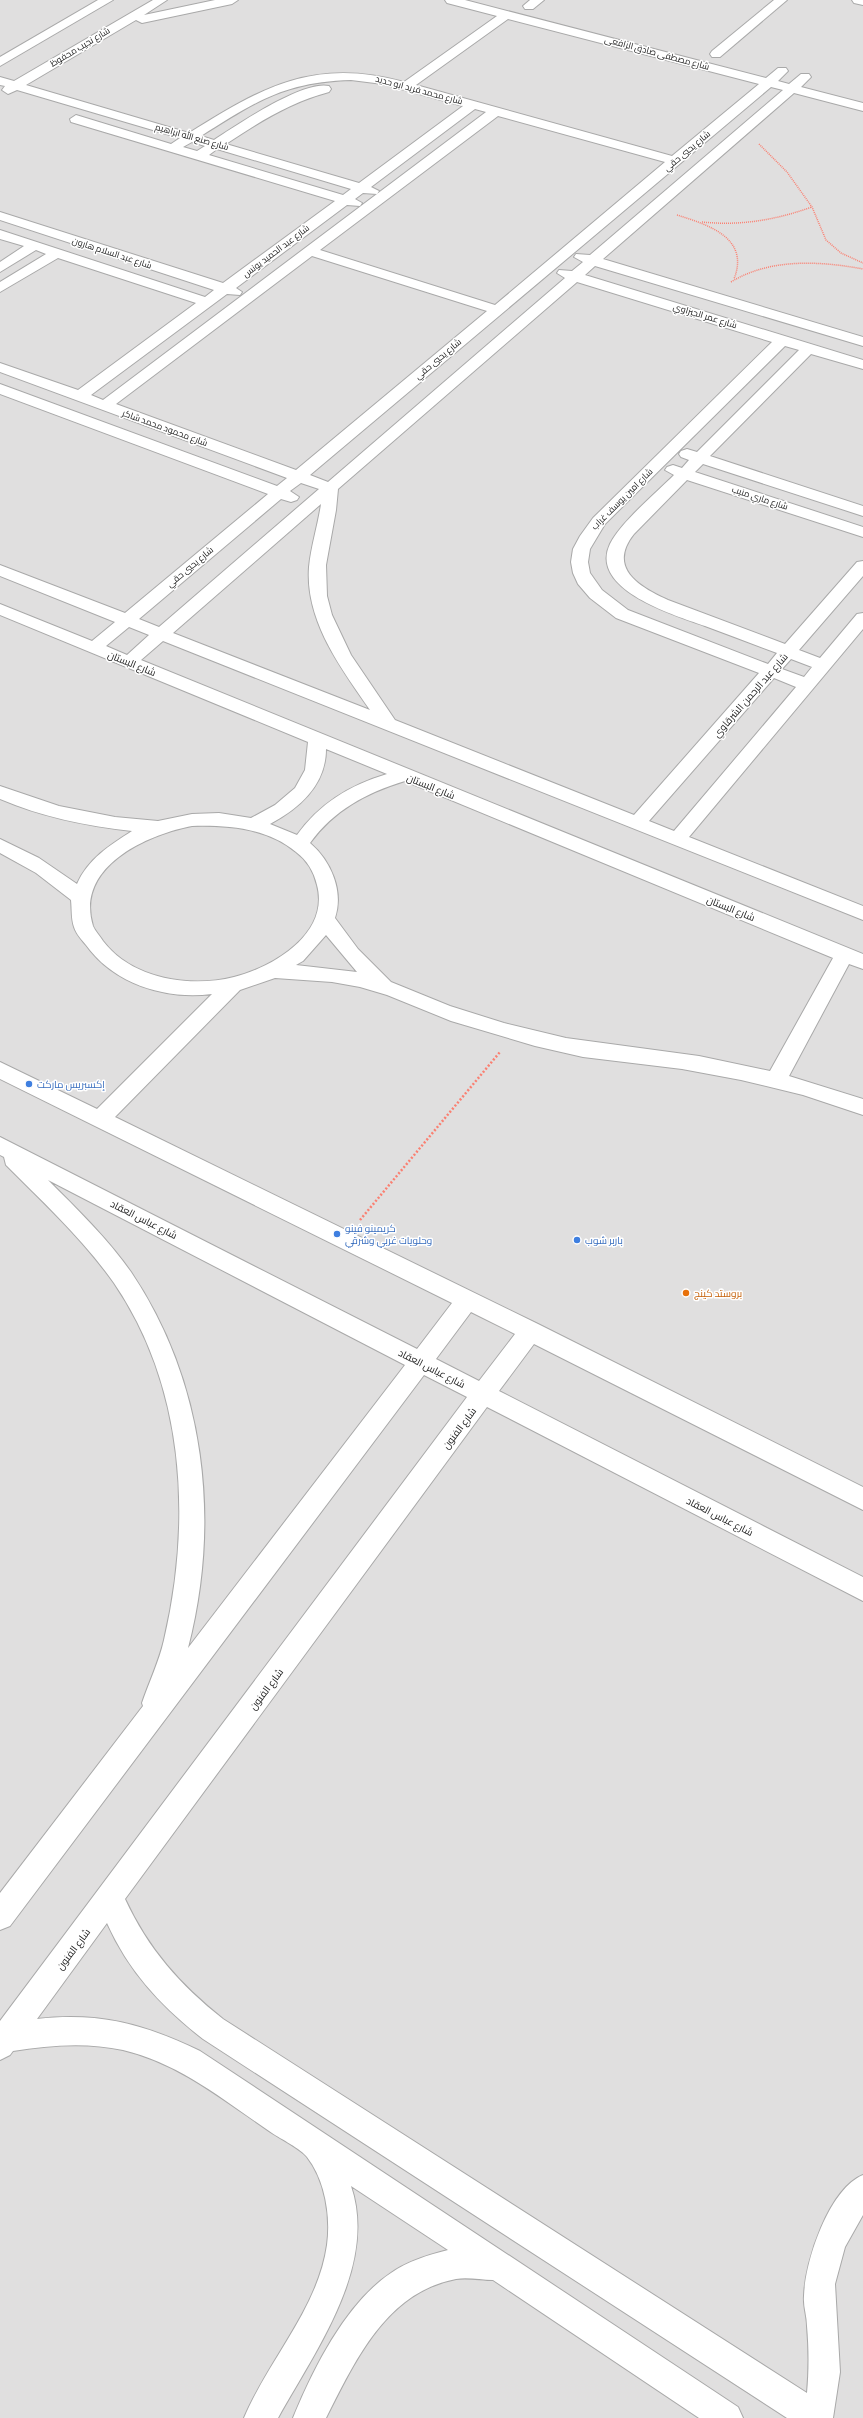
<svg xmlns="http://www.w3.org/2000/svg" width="863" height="2418" font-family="Barlow,Cairo,sans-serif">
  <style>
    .residential { fill: #e0dfdf }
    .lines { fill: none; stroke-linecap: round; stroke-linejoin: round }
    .minor-casing { stroke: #a9a9a9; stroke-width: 2 }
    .path-far1 { stroke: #fa8072; stroke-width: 1.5; stroke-dasharray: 1 1; stroke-linecap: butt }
    .path { stroke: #fa8072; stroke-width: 2.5; stroke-dasharray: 2 2; stroke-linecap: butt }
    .minor { fill: #fff; fill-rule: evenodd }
    .shop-dot { fill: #3f7fe0; stroke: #fff; stroke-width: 1.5 }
    .food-dot { fill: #e8710a; stroke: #fff; stroke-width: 1.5 }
    .labels { text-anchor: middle; stroke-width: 3; stroke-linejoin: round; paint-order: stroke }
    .far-street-label { font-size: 9px; fill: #222; stroke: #fff }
    .street-label { font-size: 10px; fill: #222; stroke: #fff }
    .shop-label { font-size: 10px; fill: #366cbe; stroke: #fff; text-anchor: start }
    .food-label { font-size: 10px; fill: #c56008; stroke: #fff; text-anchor: start }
  </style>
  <rect width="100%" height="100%" fill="#f2efe9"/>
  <rect class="residential" x="0" y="0" width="863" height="2418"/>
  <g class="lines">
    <g class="minor-casing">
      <g id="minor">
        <path d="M98 0H113L0 66V57Z"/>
        <path d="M153 0H167L144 15 215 0H238L232 4 142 23 136 20 26 85 189 133C262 87 315 57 404 82L497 16 447 3 445 0H465L766 78 778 68H786L788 71 778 81 789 84 801 74H809L811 77 801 87 863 103V111L794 93 603 259 863 337V346L595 266 585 275 863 360V369L811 354 710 456 863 506V516L703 464 695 472 863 527V537L687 480 634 534C607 568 639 587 668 600L785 644 857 562 863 561V576L799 650 820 658 857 614 863 613V629L689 837 863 906V920L163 641 141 660 863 954V969L849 964 789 1076 863 1099V1115L803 1095 741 1080 682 1069 583 1057 535 1046 451 1021 387 995 360 987 332 982 275 978 240 990 115 1117 538 1324 863 1487V1510L534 1344 499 1391 863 1577V1601L487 1407 125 1899C148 1949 180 1985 223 2019L807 2393C809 2371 809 2349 807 2326 807 2316 803 2306 804 2296 805 2261 829 2189 863 2175V2215L845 2247 835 2284 840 2372 833 2418H787L203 2039C162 2007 129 1972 107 1923L37 2019C100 2012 144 2024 200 2051L738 2407 743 2418H699L493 2280C481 2280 468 2277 456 2279 386 2292 355 2361 326 2418H293C313 2369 346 2303 391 2273 408 2261 428 2255 448 2250L351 2186C378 2266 315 2351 278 2418H244C268 2360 318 2309 327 2245 331 2216 325 2180 307 2157 301 2149 281 2139 272 2133 225 2101 179 2063 123 2050 87 2042 49 2045 13 2051L10 2055 0 2060V2021L467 1397 424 1375 10 1926 0 1930V1893L143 1706 142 1703C149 1682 159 1662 164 1640 192 1520 185 1387 114 1283 83 1239 44 1203 6 1165L4 1157 0 1155V1137L417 1349 452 1303 0 1079V1062L97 1109 212 994C165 1000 114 984 86 945 82 940 76 934 74 927 71 918 72 909 71 900L36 873 0 853V839L39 858 77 884C88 859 110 845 132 831 87 826 42 817 0 799V786L59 806 115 817 158 821 192 814 219 813 251 818 275 805 295 788 305 770 308 742 0 615V604L92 641 115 622 0 576V565L125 613 268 494 0 394V384L277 486 287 478 0 372V363L78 390 196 303 58 258 0 292V282L46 254 36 250 0 272V262L24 246 0 239V230L205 297 214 290 0 220V212L223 283 335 201 71 122 70 119 76 115 171 144 180 138 17 90 8 94 2 90 5 86 0 85V77L14 81ZM508 19 759 84 672 156 416 85ZM351 80 383 84 463 106 359 183 226 144C259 122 291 102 329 92L331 89 329 86C303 80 237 125 214 140L201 136C255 102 284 82 351 80ZM771 87 783 90 590 255 576 254 574 257 583 262 572 271 559 270 557 273 565 278 328 482 310 475ZM475 109 486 112 103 400 91 395 227 294 240 295 242 292 236 288 347 205 360 206 362 203 355 199 363 193 377 194 379 191 371 187ZM498 116 665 162 495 305 320 250ZM192 142 205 146 197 151 183 147ZM217 149 351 189 343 195 209 155ZM312 256 487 311 296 470 116 404ZM577 282 772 342 593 518 580 536 573 549 571 562 573 573 578 584 590 598 616 618 759 673 634 815 395 720 351 655 332 615 327 596 326 565 336 510 338 489ZM785 346 799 350 697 452 687 449 681 451 679 454 681 457 689 460 682 468 673 465 667 467 665 470 674 475C656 493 620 523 610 544 588 590 677 616 705 626 729 635 753 644 777 653L768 664 628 610 602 590 590 573 588 562 590 549 605 524ZM301 483 319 489 159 627 139 619 281 499 291 502 297 500 299 497 290 491ZM321 504C318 525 311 546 309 567 305 621 341 668 370 710L173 633ZM129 627 149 635 127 655 106 646ZM791 659 812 667 804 677 782 669ZM774 678 796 687 674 831 649 821ZM326 749 387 774C350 785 320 803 297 835L270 824C300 808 326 785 326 749ZM405 781 833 958 770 1071 699 1056 566 1038 504 1023 450 1006 391 982 358 949 335 918C344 891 331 861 310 843 334 810 366 793 405 781ZM192 826C228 825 267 828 296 852 307 860 314 872 317 885 330 933 274 967 234 977 190 988 132 979 103 941 100 936 95 931 93 926 75 867 146 835 192 826ZM326 935 357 972 296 965 303 961ZM48 1180 405 1365 188 1648C221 1520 205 1382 131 1272 107 1238 77 1209 48 1180ZM471 1312 515 1334 479 1381 436 1359Z"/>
        <path d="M530 0H544L533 9H525L523 6Z"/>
        <path d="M774 0H787L720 57H712L710 54 712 51Z"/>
        <path d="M852 0H863V5L854 3Z"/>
      </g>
    </g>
    <g class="path-far1">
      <path d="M759 144 787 172 812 207 826 240 841 253 863 263"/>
      <path d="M677 215C709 225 750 238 734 279"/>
      <path d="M702 222C741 226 775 220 812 207"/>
      <path d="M731 282C770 258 820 261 863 269"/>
    </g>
    <path class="path" d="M360 1220 500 1052"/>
    <use href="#minor" class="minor"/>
  </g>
  <g class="shop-dot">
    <circle cx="29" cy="1084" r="4"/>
    <circle cx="337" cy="1234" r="4"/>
    <circle cx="577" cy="1240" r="4"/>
  </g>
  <circle class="food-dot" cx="686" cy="1293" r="4"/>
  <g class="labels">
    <g class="far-street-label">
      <text transform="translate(80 47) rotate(-31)" y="3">شارع نجيب محفوظ</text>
      <text transform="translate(657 53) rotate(15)" y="3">شارع مصطفى صادق الرافعى</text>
      <text transform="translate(419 90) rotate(15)" y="3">شارع محمد فريد ابو حديد</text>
      <text transform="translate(192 137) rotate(16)" y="3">شارع صنع الله ابراهيم</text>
      <text transform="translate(687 151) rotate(-40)" y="3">شارع يحيي حقي</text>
      <text transform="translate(276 251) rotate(-37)" y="3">شارع عبد الحميد يونس</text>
      <text transform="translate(112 253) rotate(18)" y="3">شارع عبد السلام هارون</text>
      <text transform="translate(705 316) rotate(17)" y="3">شارع عمر الجيزاوي</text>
      <text transform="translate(438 359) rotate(-40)" y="3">شارع يحيي حقي</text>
      <text transform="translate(165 428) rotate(20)" y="3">شارع محمود محمد شاكر</text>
      <text transform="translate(760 498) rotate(18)" y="3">شارع ماري منيب</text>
      <text transform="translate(622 499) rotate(-45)" y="3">شارع امين يوسف غراب</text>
      <text transform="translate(190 567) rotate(-40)" y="3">شارع يحيي حقي</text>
    </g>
    <g class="street-label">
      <text transform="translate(132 663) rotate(22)" y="4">شارع البستان</text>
      <text transform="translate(750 695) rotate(-49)" y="4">شارع عبد الرحمن الشرقاوي</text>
      <text transform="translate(431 786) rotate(22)" y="4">شارع البستان</text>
      <text transform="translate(731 908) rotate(22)" y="4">شارع البستان</text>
      <text transform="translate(144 1219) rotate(27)" y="4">شارع عباس العقاد</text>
      <text transform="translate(432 1368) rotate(27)" y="4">شارع عباس العقاد</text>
      <text transform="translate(459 1428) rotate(-53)" y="4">شارع الفنون</text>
      <text transform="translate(720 1516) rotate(27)" y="4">شارع عباس العقاد</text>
      <text transform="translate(266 1689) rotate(-53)" y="4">شارع الفنون</text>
      <text transform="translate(73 1949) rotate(-53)" y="4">شارع الفنون</text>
    </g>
    <g class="shop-label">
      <text x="37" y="1088">إكسبريس ماركت</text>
      <text x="345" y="1232">كريمينو فينو<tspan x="345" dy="12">وحلويات غربي وشرقي</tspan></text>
      <text x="585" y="1244">باربر شوب</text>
    </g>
    <g class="food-label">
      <text x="694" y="1297">بروستد كينج</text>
    </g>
  </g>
</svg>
